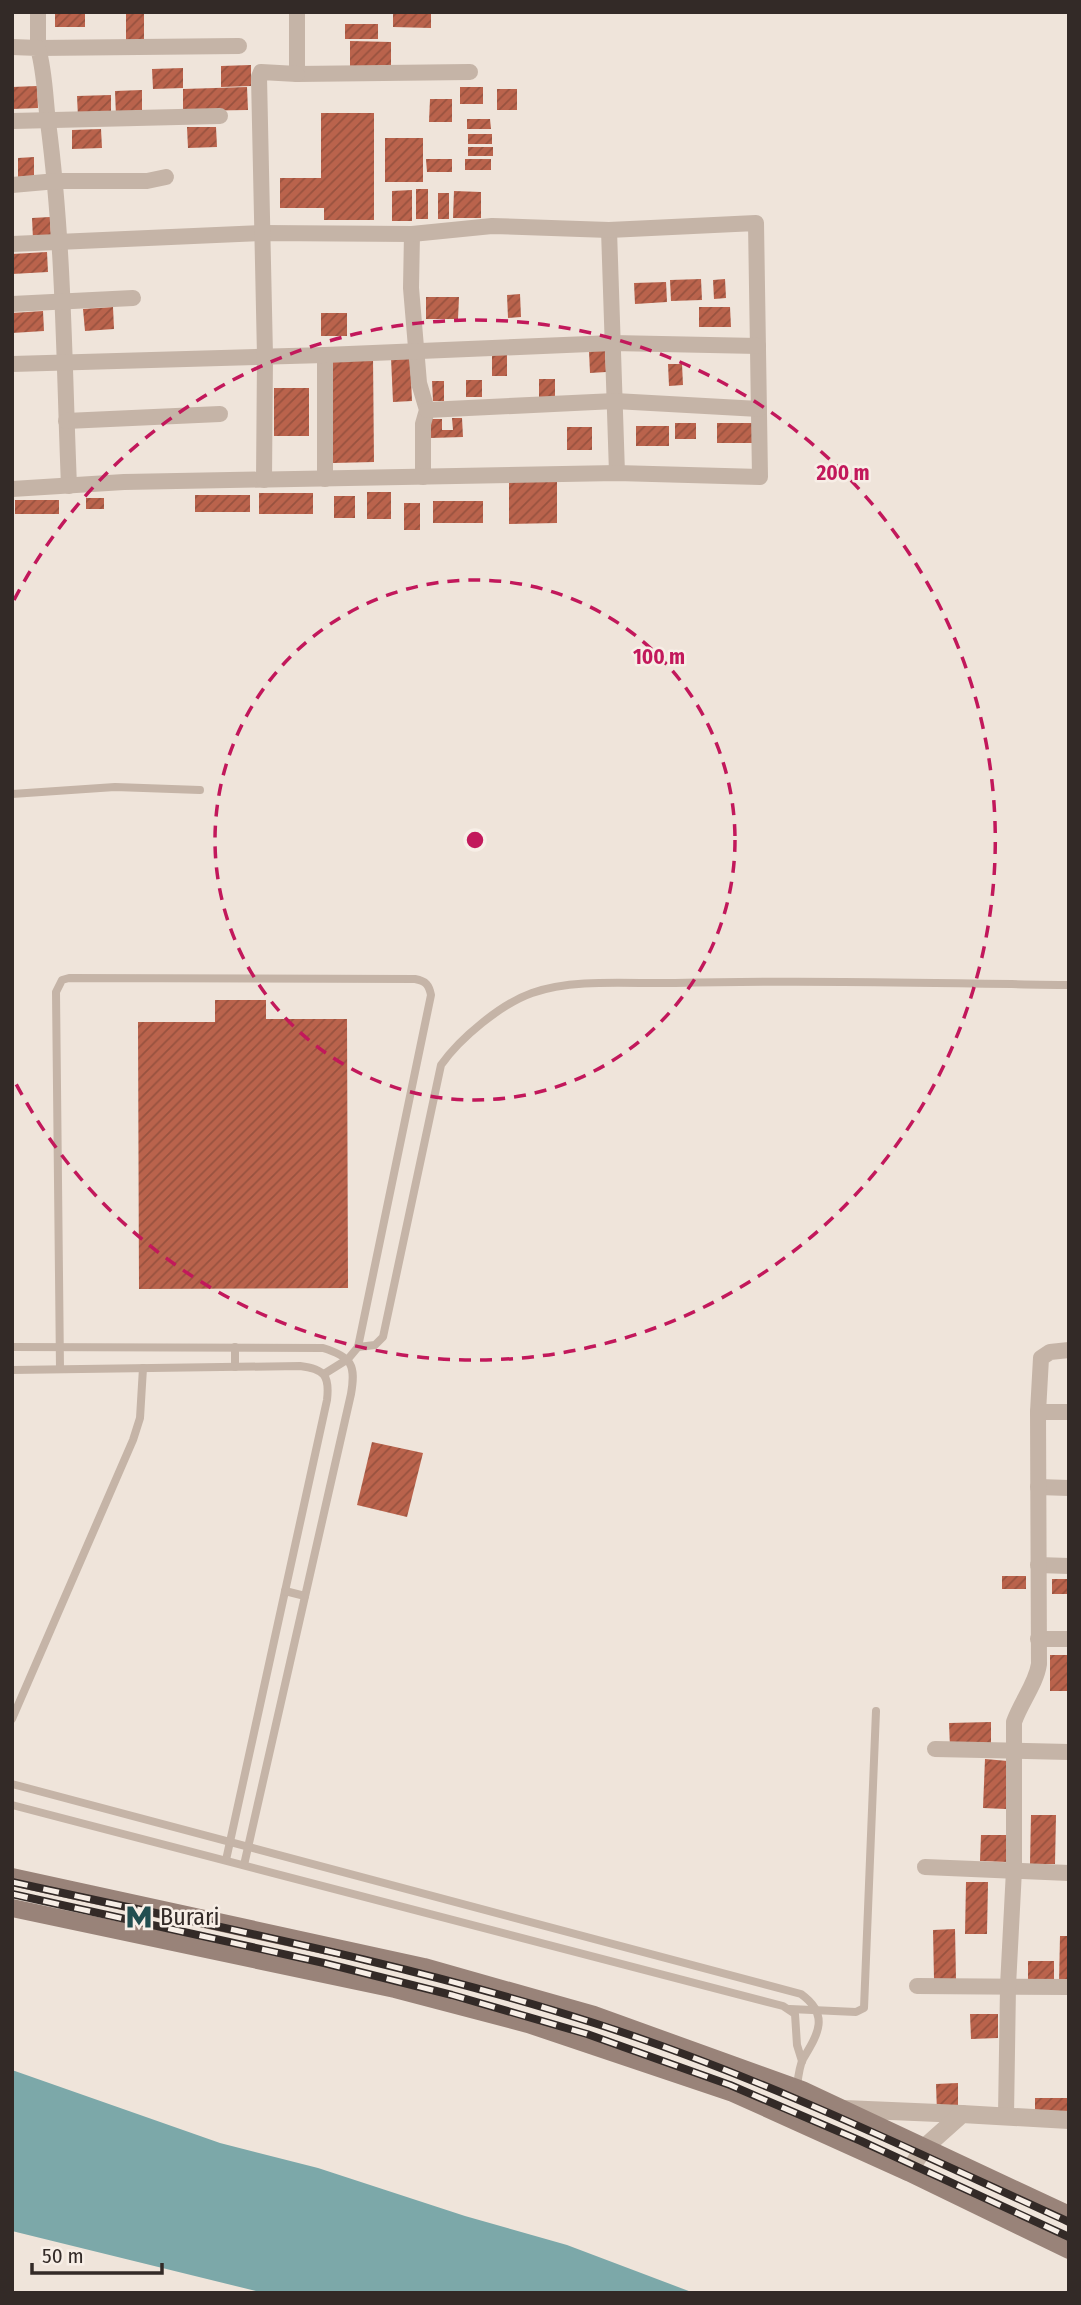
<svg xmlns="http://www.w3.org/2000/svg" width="1081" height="2305" font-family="'Fira Sans Condensed',sans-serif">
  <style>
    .water { fill: #7ca8a9 }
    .building { fill: url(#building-hatch) }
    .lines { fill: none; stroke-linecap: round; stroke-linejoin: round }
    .service { stroke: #c5b4a7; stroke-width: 8 }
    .minor { stroke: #c5b4a7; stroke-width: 16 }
    .tertiary { stroke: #c5b4a7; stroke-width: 18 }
    .secondary { stroke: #998379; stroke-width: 18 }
    .rail-casing { stroke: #332a27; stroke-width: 8 }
    .rail { stroke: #f7eee6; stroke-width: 5; stroke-dasharray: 16; stroke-linecap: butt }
    .ring { fill: none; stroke: #c2185b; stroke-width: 3.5; stroke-dasharray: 12 9 }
    .labels { text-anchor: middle; stroke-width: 5; stroke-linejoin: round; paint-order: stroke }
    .poi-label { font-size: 24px; fill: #332a27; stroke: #f7eee6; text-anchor: start }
    .centre { fill: #c2185b; stroke: #f7eee6; stroke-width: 3.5 }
    .ring-label { font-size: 21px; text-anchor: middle; font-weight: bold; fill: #c2185b; stroke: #f7eee6; stroke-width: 5; stroke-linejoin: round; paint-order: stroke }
  </style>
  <defs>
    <pattern id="building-hatch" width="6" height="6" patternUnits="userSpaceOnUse" patternTransform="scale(1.75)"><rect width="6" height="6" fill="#ba634c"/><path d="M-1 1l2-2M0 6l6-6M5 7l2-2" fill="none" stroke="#98523f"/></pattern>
  </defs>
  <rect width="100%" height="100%" fill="#efe4da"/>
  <path class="water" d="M12 2070 220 2143 318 2168 465 2216 567 2245 694 2293H264L12 2231Z"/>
  <g class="building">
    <rect x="55" y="12" width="30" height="15"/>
    <path d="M393 12H431V28L393 27Z"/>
    <rect x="126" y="14" width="18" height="26"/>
    <rect x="345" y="24" width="33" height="15"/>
    <path d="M350 41 391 42V67H350Z"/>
    <path d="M251 65V86L221 87V66Z"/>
    <path d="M183 68V88L153 89 152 69Z"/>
    <path d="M37 86 38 108 12 109V87Z"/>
    <path d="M247 87 248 110 183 111V89Z"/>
    <rect x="460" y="87" width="23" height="17"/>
    <rect x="497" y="89" width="20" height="21"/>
    <path d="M142 90V115L116 116 115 91Z"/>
    <path d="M111 95V117H78L77 96Z"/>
    <path d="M430 99H452V122H429Z"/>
    <path d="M321 113H374V220H324V208H280V178H321Z"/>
    <path d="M467 119H490L491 129H467Z"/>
    <path d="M187 127H216L217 147 188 148Z"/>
    <path d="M101 129 102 148 72 149V130Z"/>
    <rect x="468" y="134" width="24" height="10"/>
    <rect x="385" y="138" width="38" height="44"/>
    <rect x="468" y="147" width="25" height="9"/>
    <path d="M34 157V176L18 177V158Z"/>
    <path d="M426 159H452V172H427Z"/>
    <rect x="465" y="159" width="26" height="11"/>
    <rect x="416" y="189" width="12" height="30"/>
    <path d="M412 190V221H392V191Z"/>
    <path d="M454 191 481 192V218H453Z"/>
    <rect x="438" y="193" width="11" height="26"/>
    <path d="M50 217 51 239H33L32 218Z"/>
    <path d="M47 252 48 272 12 274V254Z"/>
    <path d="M701 279 702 300 671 301 670 280Z"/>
    <path d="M725 279 726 298 714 299 713 280Z"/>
    <path d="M666 282 667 302 635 304 634 283Z"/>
    <path d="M520 294 521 317 508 318 507 295Z"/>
    <path d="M426 297H459L458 319H426Z"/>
    <path d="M113 307 114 329 85 331 83 309Z"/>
    <path d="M699 307H730L731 327H699Z"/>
    <path d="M43 311 44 331 12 333V313Z"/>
    <rect x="321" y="313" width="26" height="23"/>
    <path d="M589 351H605L606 372 590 373Z"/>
    <rect x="492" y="355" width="15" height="21"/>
    <path d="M410 357 412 401 393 402 391 358Z"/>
    <path d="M333 358H373L374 462 333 463Z"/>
    <path d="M668 364H682L683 385 669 386Z"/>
    <rect x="539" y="379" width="16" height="19"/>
    <rect x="466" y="380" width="16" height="17"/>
    <path d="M432 381H444V401H433Z"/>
    <rect x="274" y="388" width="35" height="48"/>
    <path d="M452 418H462L463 437 430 438 429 419H442V430H453Z"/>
    <rect x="675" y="423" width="21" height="16"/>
    <rect x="717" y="423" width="37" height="20"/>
    <rect x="636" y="426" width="33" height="20"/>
    <rect x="567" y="427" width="25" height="23"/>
    <path d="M509 482H557V523L509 524Z"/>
    <rect x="367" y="492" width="24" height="27"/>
    <rect x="259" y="493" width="54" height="21"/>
    <rect x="195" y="495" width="55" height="17"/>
    <rect x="334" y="496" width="21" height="22"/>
    <rect x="86" y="498" width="18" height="11"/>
    <rect x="15" y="500" width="44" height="14"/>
    <rect x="433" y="501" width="50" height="22"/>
    <rect x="404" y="503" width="16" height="27"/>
    <path d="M215 1000H266V1019H347L348 1288 139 1289 138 1022H215Z"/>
    <path d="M372 1442 423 1453 407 1517 357 1505Z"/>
    <rect x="1002" y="1576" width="24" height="13"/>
    <rect x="1052" y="1579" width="17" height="15"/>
    <rect x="1050" y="1655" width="19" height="36"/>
    <path d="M991 1722V1746L950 1747 949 1723Z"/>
    <path d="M985 1759 1008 1761 1006 1809 983 1808Z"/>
    <path d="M1031 1815H1056L1055 1864H1030Z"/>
    <path d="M981 1835H1008V1862L980 1861Z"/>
    <path d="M966 1882H988L987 1934H965Z"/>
    <path d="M955 1929 956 1979H934L933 1930Z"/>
    <path d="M1060 1936H1069V1984H1059Z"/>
    <rect x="1028" y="1961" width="26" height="23"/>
    <path d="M970 2014H998V2038L971 2039Z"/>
    <path d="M958 2083V2112H937L936 2084Z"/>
    <rect x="1035" y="2098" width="32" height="18"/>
  </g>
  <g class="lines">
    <g class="service">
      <path d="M12 794 115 787 200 790"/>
      <path d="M12 1347 323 1348C352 1357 356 1365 351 1394L244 1865"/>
      <path d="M235 1347V1367"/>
      <path d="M358 1347 375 1345 383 1337 441 1065C460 1038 501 1004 532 993 574 978 631 984 675 983 806 980 937 983 1069 985"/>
      <path d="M60 1369 56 992 62 980 69 978 415 979C426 981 429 985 431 995L358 1347 348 1359 324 1374"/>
      <path d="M12 1370 300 1366C324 1369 330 1375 327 1400L226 1860"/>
      <path d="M285 1591 305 1596"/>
      <path d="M12 1719 133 1440 140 1418 143 1368"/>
      <path d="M12 1784 801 1994C830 2015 818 2034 803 2059 799 2067 798 2078 797 2087"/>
      <path d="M12 1805 783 2006 795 2014 797 2045 802 2061"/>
      <path d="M790 2009 856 2012 864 2008 876 1711"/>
    </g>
    <g class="minor">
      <path d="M38 12V48L239 46"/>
      <path d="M297 12V74L470 72"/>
      <path d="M12 47 38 48C45 73 45 97 48 122 64 243 64 365 69 486"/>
      <path d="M12 121 220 116"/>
      <path d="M12 185 57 181H147L166 177"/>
      <path d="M609 230 617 473"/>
      <path d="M412 234 411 288 419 383 427 410 423 424V477"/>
      <path d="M12 244 262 233 412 234 492 226 609 230 756 223 760 477 617 473 124 482 12 489"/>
      <path d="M12 304 133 298"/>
      <path d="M325 355V479"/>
      <path d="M12 364 325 355 613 343 758 346"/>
      <path d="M427 410 615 401 759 409"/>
      <path d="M66 421 220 414"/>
      <path d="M264 480 265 356 259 77 261 72 297 74"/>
      <path d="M1069 1350 1050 1352 1041 1358 1038 1412H1069"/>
      <path d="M1038 1487 1069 1488"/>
      <path d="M1038 1565 1069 1566"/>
      <path d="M1038 1639H1069"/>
      <path d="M935 1749 1069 1752"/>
      <path d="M925 1867 1069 1873"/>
      <path d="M917 1986 1069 1987"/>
      <path d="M1006 2116 1008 1986 1014 1870V1722C1021 1702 1036 1684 1039 1664L1038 1412"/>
    </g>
    <g class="tertiary">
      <path d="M844 2109 962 2114"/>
      <path d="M908 2172 925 2147 962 2114 1069 2120"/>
    </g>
    <g class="secondary">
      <path d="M12 1877 424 1967 594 2015 802 2090 1069 2215"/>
      <path d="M12 1908 395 1989 528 2024 733 2093 908 2172 1069 2250"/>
    </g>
    <g class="rail-casing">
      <g id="rail">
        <path d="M12 1882C207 1925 404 1962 594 2023 758 2075 913 2151 1069 2222"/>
        <path d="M12 1894 324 1963 452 1995 587 2034 730 2085 861 2141 1069 2237"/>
      </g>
    </g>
    <use href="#rail" class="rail"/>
  </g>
  <g class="ring">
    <circle cx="475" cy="840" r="260"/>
    <path d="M14 600A520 520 0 1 1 14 1080"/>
  </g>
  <defs>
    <g id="metro-bare" transform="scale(2.1)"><path d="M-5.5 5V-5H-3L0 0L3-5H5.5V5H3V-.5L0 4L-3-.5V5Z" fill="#214e50" stroke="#f7eee6" stroke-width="2.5" paint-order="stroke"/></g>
  </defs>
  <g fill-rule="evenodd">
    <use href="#metro-bare" x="139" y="1917"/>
  </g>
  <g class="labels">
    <g class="poi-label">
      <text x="160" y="1925">Burari</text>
    </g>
  </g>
  <circle cx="475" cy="840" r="10" class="centre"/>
  <g class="ring-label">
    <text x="843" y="480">200 m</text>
    <text x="659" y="664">100 m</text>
  </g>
  <rect width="1081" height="2305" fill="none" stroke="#332a27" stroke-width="28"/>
  <path d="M32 2263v10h130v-10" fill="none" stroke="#332a27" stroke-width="3.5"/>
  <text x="42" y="2263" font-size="21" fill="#332a27" stroke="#f7eee6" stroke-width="5" paint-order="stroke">50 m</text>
</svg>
